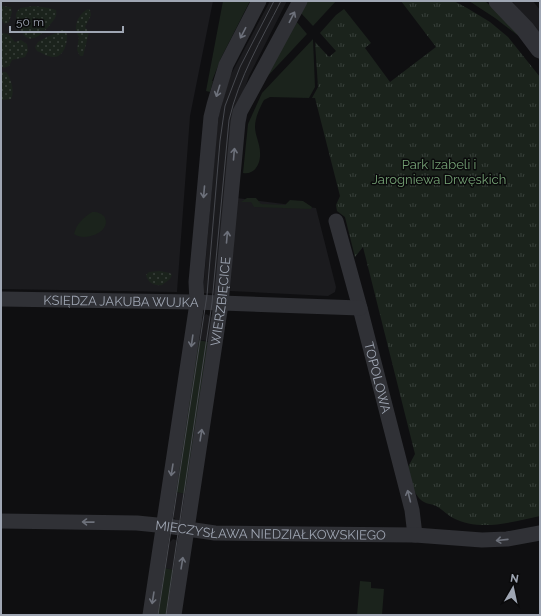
<svg xmlns="http://www.w3.org/2000/svg" width="541" height="616" font-family="Raleway,sans-serif">
  <style>
    .built { fill: #1b1b1e }
    .grass { fill: #1b231c }
    .park { fill: url(#park-tufts) }
    .garden { fill: url(#garden-dots) }
    .lines { fill: none; stroke-linecap: round; stroke-linejoin: round }
    .minor { stroke: #303136; stroke-width: 15 }
    .tertiary { stroke: #303136; stroke-width: 19 }
    .tram { stroke: #47494f; stroke-width: 1 }
    .oneway { stroke: #6d717b }
    .labels { text-anchor: middle; stroke-width: 3; stroke-linejoin: round; paint-order: stroke }
    .park-label { font-size: 13px; fill: #74a074; stroke: #0a0a0b }
    .street-label { font-size: 13px; fill: #9fa6b3; stroke: #0a0a0b }
  </style>
  <defs>
    <pattern id="park-tufts" width="24" height="20" patternUnits="userSpaceOnUse"><rect width="24" height="20" fill="#1b231c"/><path d="M3 7l-1-3M5 7V3M7 7l1-3M15 17l-1-3M17 17v-4M19 17l1-3" fill="none" stroke="#39403b"/></pattern>
    <pattern id="garden-dots" width="8" height="8" patternUnits="userSpaceOnUse"><rect width="8" height="8" fill="#1b231c"/><path d="M2 2h.1M6 6h.1" fill="none" stroke="#39403b" stroke-width="1.8" stroke-linecap="round"/></pattern>
  </defs>
  <rect width="100%" height="100%" fill="#0f0f11"/>
  <g class="built">
    <path d="M1 1H213L190 116 177 292 1 289Z"/>
    <path d="M270 1H287L249 76 241 99 219 294 203 293 216 137 219 115 229 78Z"/>
    <path d="M512 1H533L540 10V36Z"/>
    <path d="M237 198 316 208 336 287 335 292 328 296 230 291Z"/>
    <path d="M206 314 208 315 212 318V342L196 339 201 320Z"/>
    <path d="M173 492 189 494 184 521H178L174 518 170 508Z"/>
    <path d="M173 539 176 540 178 543 177 570 161 568 166 546Z"/>
  </g>
  <g class="grass">
    <path d="M223 1H250L221 58 212 81H213L210 92 206 91Z"/>
    <path d="M305 1H336L313 26 300 12Z"/>
    <path d="M469 1H485L507 21 520 37 495 18Z"/>
    <path d="M296 21 307 34 264 80Z"/>
    <path d="M313 39 315 87 309 98 270 97 264 100C260 107 255 118 255 127 255 135 260 144 260 152 261 163 255 175 243 173L248 124 262 93Z"/>
    <path d="M247 198H256L261 204 285 205 290 200 303 201 312 207 311 209 254 207 251 202H241Z"/>
    <path d="M92 212C101 211 110 218 104 228 98 236 82 240 74 234 76 224 84 217 92 212Z"/>
    <path d="M198 340 209 342 186 494 175 492Z"/>
    <path d="M164 568 175 570 168 615H157Z"/>
    <path d="M360 581 371 582V588L384 589 382 615H357Z"/>
  </g>
  <path class="park" d="M401 1H454L467 8 490 22 508 37 540 77V516C512 522 480 532 453 518 447 515 442 509 436 506 432 504 427 504 424 502 413 496 410 478 408 467L415 454 363 247 355 257 345 217 337 211 336 205 340 196 315 98H312L318 87 315 42 329 57 336 51 320 33 336 15 344 9 371 43 365 48 390 82 436 47Z"/>
  <g class="garden">
    <path d="M1 6 11 7 12 12 9 22 5 24 1 20Z"/>
    <path d="M34 6 49 8 56 10C58 16 53 21 49 26 45 31 33 43 26 37 24 36 23 34 22 32 18 26 11 13 21 8 24 7 30 7 34 6Z"/>
    <path d="M88 9 90 10 91 15 85 27 89 32 83 56H80L77 50 79 37C72 28 78 14 88 9Z"/>
    <path d="M62 30 66 31C69 39 65 58 53 57 48 57 42 53 37 51L35 47 38 42 45 38Z"/>
    <path d="M3 33 8 34 15 42 21 40 27 44 28 51 25 57 12 60 9 66 4 68 1 66V35Z"/>
    <path d="M1 72H6C11 78 15 92 11 99L1 100Z"/>
    <path d="M160 271 170 273 172 275 170 279 162 285C154 286 148 283 146 275L149 272Z"/>
  </g>
  <g class="lines">
    <g class="minor">
      <path id="s1" d="M336 221 360 308 412 510 415 535"/>
      <path id="s2" d="M1 299 194 302 360 308"/>
      <path id="s3" d="M1 521 137 523 167 526 215 533 415 535 482 540 507 539 540 533"/>
      <path d="M150 615 197 303 196 282 211 117 214 105 226 65 259 1"/>
      <path id="s4" d="M174 615 221 304 238 122 240 112 246 101 300 1"/>
    </g>
    <path class="tertiary" d="M498 1 525 29 540 49"/>
    <g class="tram">
      <path d="M158 615 207 295 220 141 225 106 240 67 274 1"/>
      <path d="M166 615 212 303 229 120C239 77 261 40 281 1"/>
    </g>
  </g>
  <defs><path id="oneway-shaft" d="M-6 0H5M1.5-3L5.5 0L1.5 3" fill="none" stroke-width="1.6" stroke-linecap="round" stroke-linejoin="round"/></defs>
  <g class="oneway">
    <use href="#oneway-shaft" transform="translate(292 17) rotate(-63)"/>
    <use href="#oneway-shaft" transform="translate(243 33) rotate(117)"/>
    <use href="#oneway-shaft" transform="translate(218 91) rotate(107)"/>
    <use href="#oneway-shaft" transform="translate(234 154) rotate(-85)"/>
    <use href="#oneway-shaft" transform="translate(204 192) rotate(95)"/>
    <use href="#oneway-shaft" transform="translate(227 237) rotate(-85)"/>
    <use href="#oneway-shaft" transform="translate(192 341) rotate(98)"/>
    <use href="#oneway-shaft" transform="translate(201 435) rotate(-81)"/>
    <use href="#oneway-shaft" transform="translate(172 470) rotate(99)"/>
    <use href="#oneway-shaft" transform="translate(409 496) rotate(-104)"/>
    <use href="#oneway-shaft" transform="translate(88 522) rotate(-179)"/>
    <use href="#oneway-shaft" transform="translate(502 540) rotate(174)"/>
    <use href="#oneway-shaft" transform="translate(182 563) rotate(-81)"/>
    <use href="#oneway-shaft" transform="translate(153 598) rotate(99)"/>
  </g>
  <g class="labels">
    <g class="park-label">
      <text x="439" y="169">Park Izabeli i<tspan x="439" dy="15">Jarogniewa Drwęskich</tspan></text>
    </g>
    <g class="street-label">
      <text dy="5" stroke="none"><textPath href="#s2" startOffset="120">KSIĘDZA JAKUBA WUJKA</textPath></text>
      <text dy="5" stroke="none"><textPath href="#s4" startOffset="317">WIERZBIĘCICE</textPath></text>
      <text dy="5" stroke="none"><textPath href="#s1" startOffset="162">TOPOLOWA</textPath></text>
      <text dy="5" stroke="none"><textPath href="#s3" startOffset="270">MIECZYSŁAWA NIEDZIAŁKOWSKIEGO</textPath></text>
    </g>
  </g>
  <rect width="541" height="616" fill="none" stroke="#9fa6b3" stroke-width="4"/>
  <g transform="translate(513 588) rotate(9)" stroke="#0a0a0b" stroke-width="3" paint-order="stroke">
  <path d="M0-3L7 15L0 10L-7 15Z" fill="#9fa6b3"/>
  <text y="-6" font-size="11" font-weight="bold" text-anchor="middle" fill="#9fa6b3">N</text>
  </g>
  <path d="M10 26v6h113v-6" fill="none" stroke="#9fa6b3" stroke-width="2"/>
  <text x="16" y="26" font-size="12" fill="#9fa6b3" stroke="#0a0a0b" stroke-width="3" paint-order="stroke">50 m</text>
</svg>
